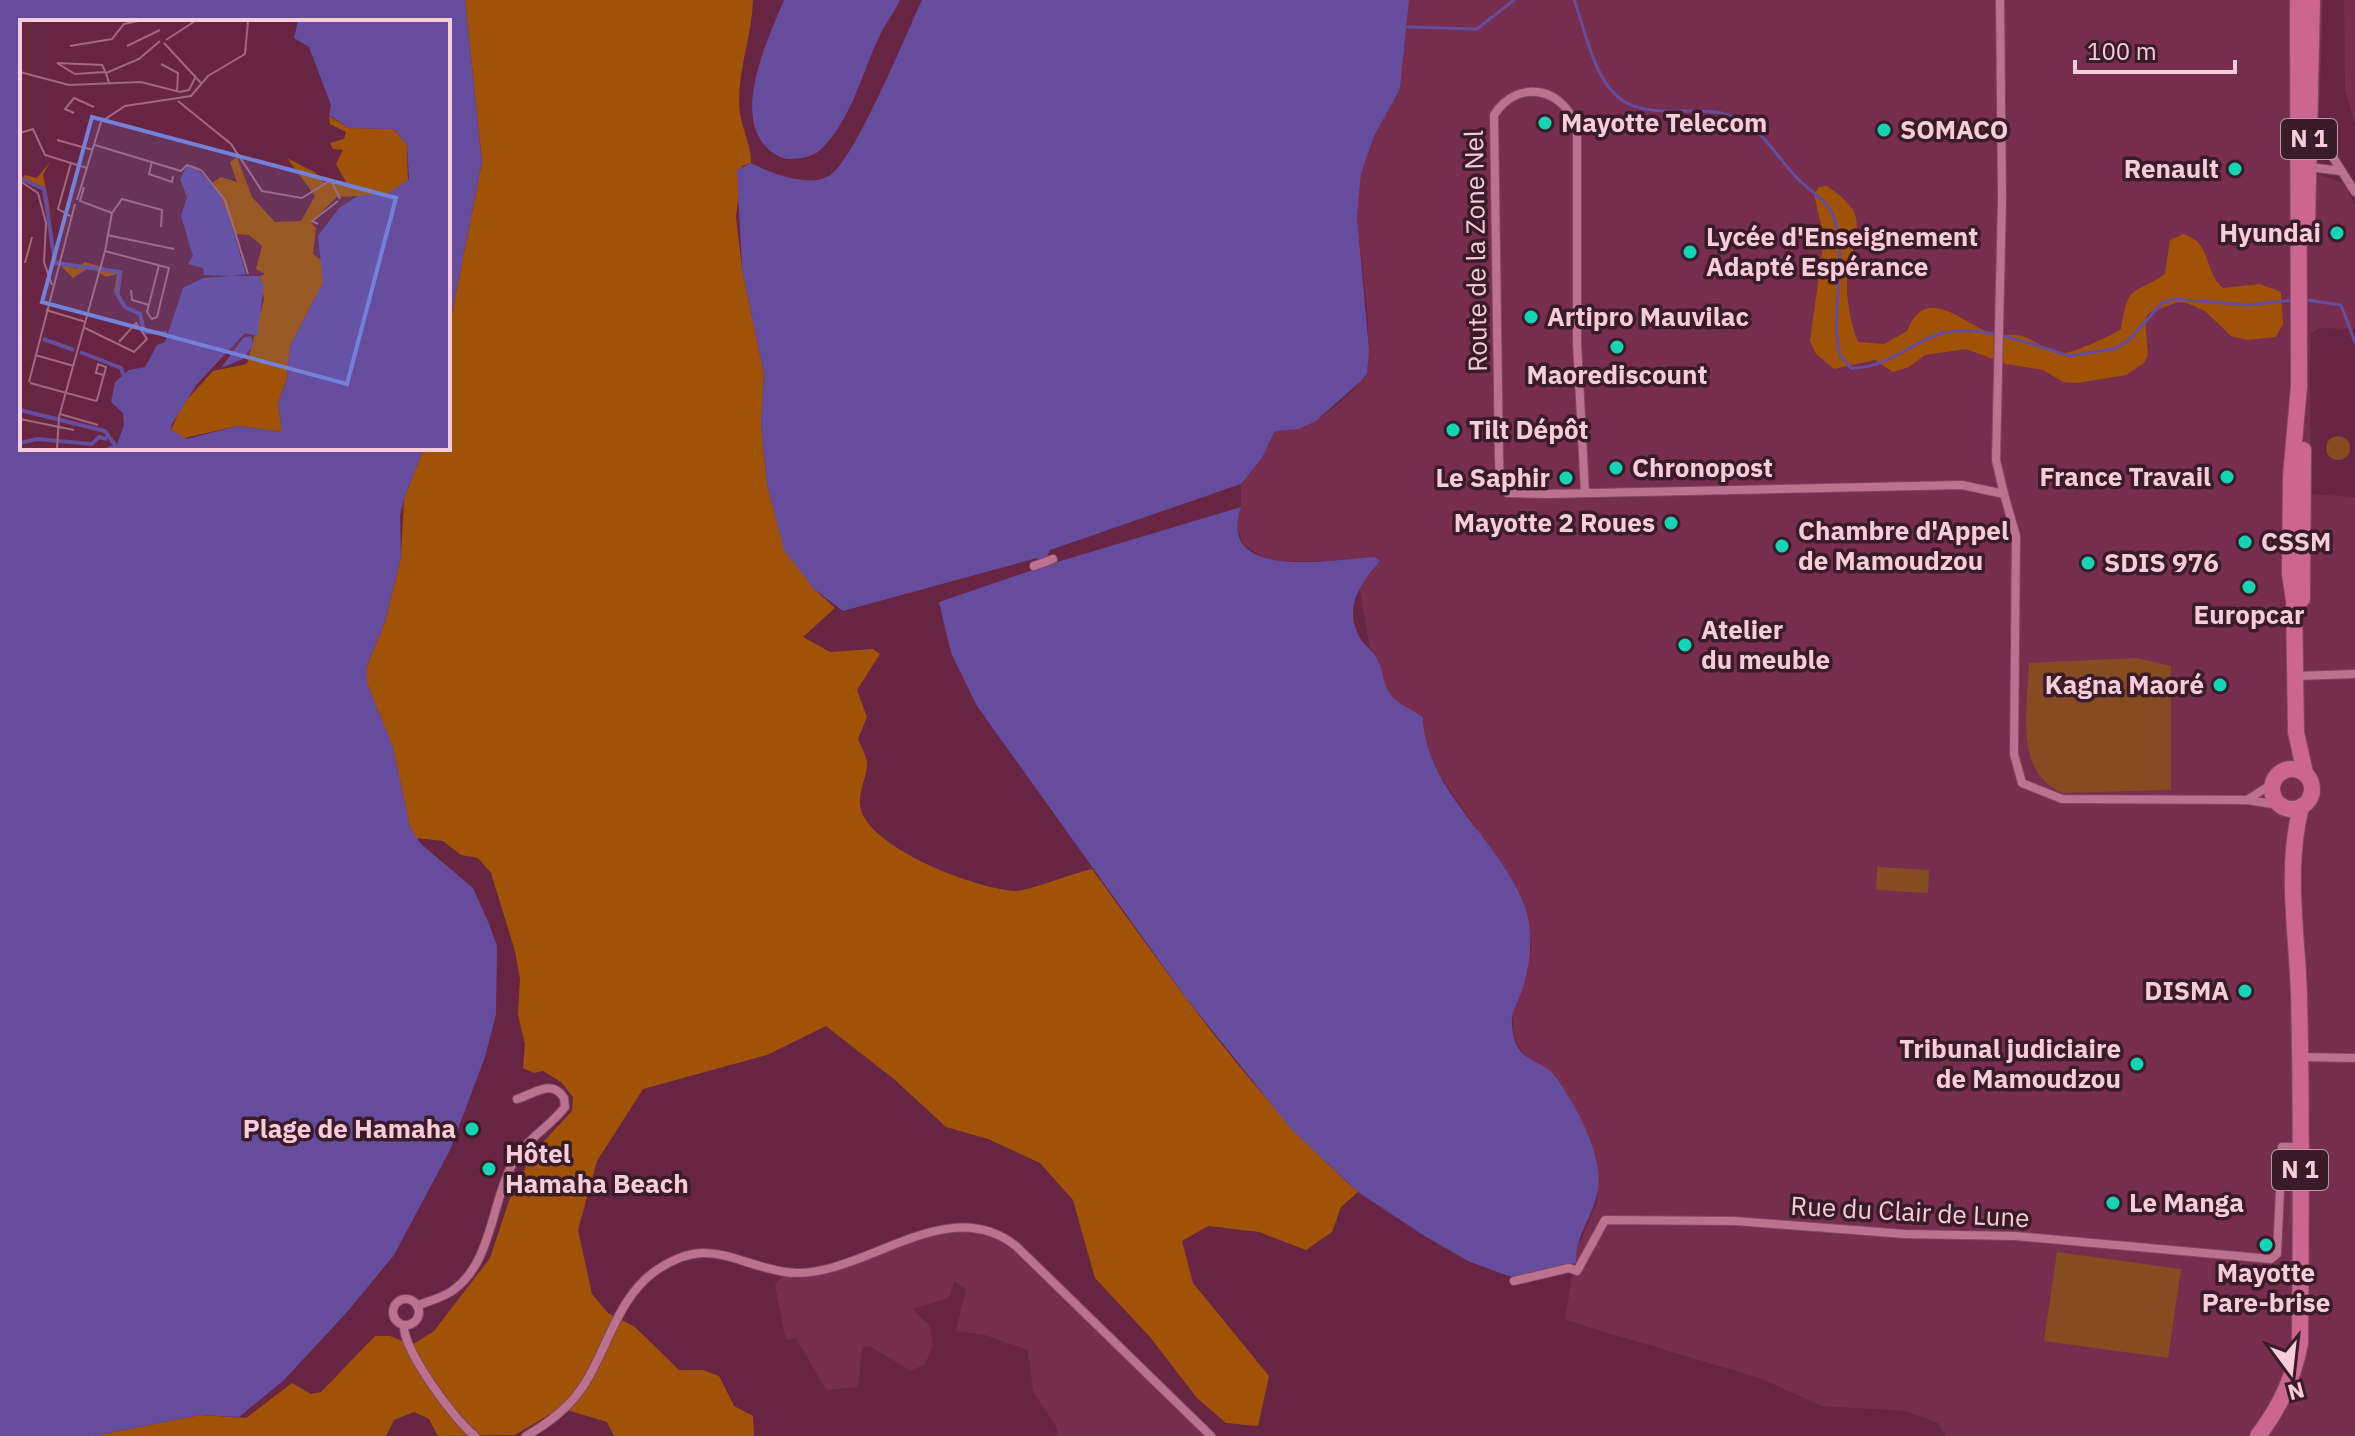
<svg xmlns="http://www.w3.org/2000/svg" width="2355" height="1436" font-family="'IBM Plex Sans',sans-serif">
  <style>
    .built { fill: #772d4e }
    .green { fill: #844c20 }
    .forest { fill: #a05307 }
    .water { fill: #654c9d }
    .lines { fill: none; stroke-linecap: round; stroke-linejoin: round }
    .stream { stroke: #654c9d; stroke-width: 3 }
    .street-casing { stroke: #814662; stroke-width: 10 }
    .primary-casing { stroke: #814662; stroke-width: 18 }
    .street { stroke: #bc728e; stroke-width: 8 }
    .primary { stroke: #cc6590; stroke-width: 16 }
    .poi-dot { fill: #13d5b3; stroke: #3a1c28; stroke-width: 3 }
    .labels { text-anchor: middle; stroke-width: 7; stroke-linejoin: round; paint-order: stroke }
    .shield { fill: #3a1c28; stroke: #be98a5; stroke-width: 2 }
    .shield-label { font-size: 24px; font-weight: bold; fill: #f7cddb }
    .poi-label { font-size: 26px; font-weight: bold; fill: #f7cddb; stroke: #3a1c28; text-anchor: start }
    .street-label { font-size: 26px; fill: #f7cddb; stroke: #3a1c28 }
    .inset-river { fill: none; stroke: #654c9d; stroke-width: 4 }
    .inset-road { fill: none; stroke: #a16880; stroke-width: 2 }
    .view { fill: #7481d9; fill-opacity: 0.15; stroke: #7481d9; stroke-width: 4 }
    .inset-edge { fill: none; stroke: #f7cddb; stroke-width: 4 }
  </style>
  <rect width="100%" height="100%" fill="#682543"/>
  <g class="built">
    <path d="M1409 0H2323L2317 174 2343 183 2355 205V329L2320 328 2311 333 2310 372 2311 494 2355 497V1436H1945L1938 1423 1906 1411 1822 1406 1759 1378 1565 1320 1576 1251 1597 1203 1598 1170 1589 1136 1556 1076 1526 1057 1514 1038 1513 1009 1521 994 1532 943 1518 890 1438 772 1426 745 1423 717 1394 700 1387 690 1378 659 1370 649 1359 585 1380 561H1270L1244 545 1236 525 1241 507V484L1262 458 1275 431 1291 429 1325 415 1354 390 1367 373 1368 320 1357 217 1361 174 1374 136 1400 89Z"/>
    <path d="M2344 0H2355V124L2345 89Z"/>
    <path d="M967 1228 1006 1238 1211 1436H1057V1428L1033 1391 1028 1350 985 1335 956 1331 966 1289 954 1281 949 1298 912 1309 930 1326 933 1345 925 1364 911 1371 870 1346 862 1347 858 1387 826 1390 796 1338 786 1340 775 1285 786 1272 830 1267 907 1239Z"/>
  </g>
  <g class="green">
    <circle cx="2338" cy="448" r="12"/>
    <path d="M2137 658 2171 666V790L2063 793C2013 773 2028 707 2029 663Z"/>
    <path d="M1877 867 1929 870 1928 893 1876 890Z"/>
    <path d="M2057 1252 2181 1269 2168 1358 2044 1341Z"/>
  </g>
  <g class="forest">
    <path d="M465 0H753C752 38 735 77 740 114 743 132 751 144 751 163L742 166 736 217 742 269 764 374 761 424 767 484 781 537 814 589 835 608 803 637 830 652 873 649 880 654 857 690 867 717 858 739C861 746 866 755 867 762 868 777 856 794 861 810 873 850 977 889 1015 891 1029 891 1073 873 1092 869 1174 982 1253 1098 1358 1192L1341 1207 1332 1232 1306 1250 1259 1232 1208 1226 1182 1241 1193 1283 1269 1376 1258 1426 1226 1423 1197 1398 1150 1337 1095 1278 1073 1200 1040 1163 988 1139 946 1127 895 1080 826 1026 767 1055 643 1089 597 1161 578 1230 592 1294 608 1313 635 1327 679 1370H703L719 1376 734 1406 753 1416 754 1436H614L607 1422 560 1408 515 1435 438 1436 429 1419 414 1412 394 1420 386 1436H94L200 1415 246 1418 292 1383 311 1394 321 1392 375 1336H390L412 1345 434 1331 490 1258 510 1198 533 1153 572 1111 573 1097 561 1082 543 1071 534 1073 523 1068 525 1044 518 1015 520 979 515 951 491 873 478 858 461 855 443 841 416 838 410 827 393 748 367 683V666L385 622 401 557 404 499 424 448H448V333L482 162Z"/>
    <path d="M1827 186C1837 193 1848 201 1854 212 1863 233 1848 259 1847 280 1846 299 1851 325 1858 342L1884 344 1907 331C1927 281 1964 326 1994 334 2004 336 2016 333 2025 337 2038 342 2050 354 2065 353 2077 351 2111 336 2121 329 2129 282 2131 297 2165 274L2170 240 2183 234C2213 243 2203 271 2223 288L2260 284 2281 292 2283 324 2276 337 2247 340 2231 336 2205 311 2187 303 2178 302 2149 313 2145 319 2148 355 2144 363 2126 375 2077 383 2063 382 2043 370 2006 364 1966 349 1925 355 1909 367 1893 372 1875 360 1834 369 1816 354 1810 341 1824 238 1814 194 1819 187Z"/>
  </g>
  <g class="water">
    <path d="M0 0H465L482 162 448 333V22H22V448H424L404 499 400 515 401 557 385 622 367 666V683L393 747 410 827 421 844 473 888 489 924 497 946 496 1014 485 1057 450 1150 394 1255 348 1311 284 1380 239 1417 200 1415 94 1436H0Z"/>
    <path d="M784 0H900C894 13 885 24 879 37 862 73 850 124 819 151 811 158 788 162 778 156 725 126 767 42 784 0Z"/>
    <path d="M922 0H1409L1400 89 1374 136 1361 174 1357 217 1369 350 1367 373 1362 380 1316 421 1299 429 1275 431 1262 458 1241 484 1050 550 1047 556 1054 563 1241 507C1215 583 1335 559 1375 557L1380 561C1360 584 1343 607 1360 638 1364 645 1372 650 1376 657 1382 665 1382 677 1386 686 1392 703 1409 707 1423 717 1425 790 1497 837 1523 902 1535 932 1531 966 1520 996 1516 1006 1511 1013 1512 1025 1514 1065 1542 1058 1556 1077 1572 1100 1590 1132 1596 1159 1608 1207 1575 1224 1576 1263L1548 1268 1543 1274 1516 1278 1500 1273 1468 1261 1423 1235 1358 1192 1292 1130 1186 998 977 706 951 653 939 602 1033 570 1040 562 1037 558 843 611 814 589 784 550 767 484 761 424 764 374 742 269 737 170 751 163C770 173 808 188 829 176 854 162 907 32 922 0Z"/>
  </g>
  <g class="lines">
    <g class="stream">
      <path d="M1574 0C1586 31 1594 84 1625 102 1654 118 1691 107 1721 113 1760 121 1774 155 1798 179 1814 195 1831 201 1836 225 1845 261 1834 303 1837 340L1840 356 1851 368C1886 369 1907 345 1937 335 1977 321 2031 345 2070 356L2117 348 2130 339 2162 303 2175 299 2247 305 2294 300"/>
      <path d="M1408 27 1477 29 1514 0"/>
      <path d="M2306 300 2341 305 2355 342"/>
    </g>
    <g class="street-casing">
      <g id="street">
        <path d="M2000 0 2002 199 1996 460 2004 494"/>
        <path d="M2309 141 2329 151 2355 192"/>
        <path d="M2309 167 2341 171"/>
        <path d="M1585 492 1577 343V132C1568 89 1519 76 1494 115L1499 459 1500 479 1507 493 1547 494 1962 485 2004 494 2016 536 2014 754 2022 783 2062 799 2247 800 2279 805"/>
        <path d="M1034 566 1053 559"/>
        <path d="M2296 676 2355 674"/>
        <path d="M2247 800 2272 784"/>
        <path d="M2300 1057 2355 1058"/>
        <path d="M1514 1281 1569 1268 1577 1271 1605 1220 1735 1221 1905 1234 2015 1236 2271 1259 2277 1254 2282 1147H2299"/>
        <circle cx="406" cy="1312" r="13"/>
        <path d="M417 1306C428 1301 442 1298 452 1291 496 1261 490 1192 520 1152 533 1135 552 1124 565 1107L564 1098C552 1078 534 1094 517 1099"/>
        <path d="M404 1325C402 1349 455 1421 475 1436"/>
        <path d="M526 1436C549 1423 569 1408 584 1385 607 1349 618 1298 654 1272 707 1234 731 1263 785 1272 860 1283 945 1188 1017 1247L1211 1436"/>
      </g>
    </g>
    <g class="primary-casing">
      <g id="primary">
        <path d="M2298 0 2299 386 2291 476 2290 574 2294 600 2296 732 2305 773"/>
        <path d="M2307 225 2312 0"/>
        <path d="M2302 599 2303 450"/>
        <circle cx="2292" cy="789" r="20"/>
        <path d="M2258 1436C2280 1407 2294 1378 2300 1343 2301 1227 2302 1111 2299 995 2297 932 2285 869 2301 807"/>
      </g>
    </g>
    <use href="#street" class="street"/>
    <use href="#primary" class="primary"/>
  </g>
  <g class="poi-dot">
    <circle cx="1545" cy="123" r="8"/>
    <circle cx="1884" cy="130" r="8"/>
    <circle cx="2235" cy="169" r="8"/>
    <circle cx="2337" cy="233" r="8"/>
    <circle cx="1690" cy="252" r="8"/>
    <circle cx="1531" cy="317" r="8"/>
    <circle cx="1617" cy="347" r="8"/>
    <circle cx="1453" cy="430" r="8"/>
    <circle cx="1616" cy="468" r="8"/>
    <circle cx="2227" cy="477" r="8"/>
    <circle cx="1566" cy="478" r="8"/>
    <circle cx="1671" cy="523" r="8"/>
    <circle cx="2245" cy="542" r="8"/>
    <circle cx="1782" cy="546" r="8"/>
    <circle cx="2088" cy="563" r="8"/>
    <circle cx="2249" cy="587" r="8"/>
    <circle cx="1685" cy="645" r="8"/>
    <circle cx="2220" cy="685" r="8"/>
    <circle cx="2245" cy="991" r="8"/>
    <circle cx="2137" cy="1064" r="8"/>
    <circle cx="472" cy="1129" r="8"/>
    <circle cx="489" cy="1169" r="8"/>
    <circle cx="2113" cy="1203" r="8"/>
    <circle cx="2266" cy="1245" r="8"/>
  </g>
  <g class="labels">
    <g class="shield">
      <rect x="2281" y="119" width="56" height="40" rx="6"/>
      <rect x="2272" y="1150" width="56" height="40" rx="6"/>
    </g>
    <g class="shield-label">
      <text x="2309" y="147">N 1</text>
      <text x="2300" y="1178">N 1</text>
    </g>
    <g class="poi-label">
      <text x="1561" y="132">Mayotte Telecom</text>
      <text x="1900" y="139">SOMACO</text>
      <text x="2219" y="178" text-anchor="end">Renault</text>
      <text x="2321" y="242" text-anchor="end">Hyundai</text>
      <text x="1706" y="246">Lycée d'Enseignement<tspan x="1706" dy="30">Adapté Espérance</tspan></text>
      <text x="1547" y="326">Artipro Mauvilac</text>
      <text x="1617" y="384" text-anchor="middle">Maorediscount</text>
      <text x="1469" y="439">Tilt Dépôt</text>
      <text x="1632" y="477">Chronopost</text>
      <text x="2211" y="486" text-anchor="end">France Travail</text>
      <text x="1550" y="487" text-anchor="end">Le Saphir</text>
      <text x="1655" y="532" text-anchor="end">Mayotte 2 Roues</text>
      <text x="1798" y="540">Chambre d'Appel<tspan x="1798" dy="30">de Mamoudzou</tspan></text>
      <text x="2261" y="551">CSSM</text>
      <text x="2104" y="572">SDIS 976</text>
      <text x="2249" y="624" text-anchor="middle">Europcar</text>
      <text x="1701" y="639">Atelier<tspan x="1701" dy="30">du meuble</tspan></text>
      <text x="2204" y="694" text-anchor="end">Kagna Maoré</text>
      <text x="2229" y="1000" text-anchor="end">DISMA</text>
      <text x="2121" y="1058" text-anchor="end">Tribunal judiciaire<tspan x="2121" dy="30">de Mamoudzou</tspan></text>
      <text x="456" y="1138" text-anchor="end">Plage de Hamaha</text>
      <text x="505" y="1163">Hôtel<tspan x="505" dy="30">Hamaha Beach</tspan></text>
      <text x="2129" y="1212">Le Manga</text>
      <text x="2266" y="1282" text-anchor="middle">Mayotte<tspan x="2266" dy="30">Pare-brise</tspan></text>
    </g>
    <g class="street-label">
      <text transform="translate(1476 251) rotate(-91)" y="9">Route de la Zone Nel</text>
      <text transform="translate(1910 1212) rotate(3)" y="9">Rue du Clair de Lune</text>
    </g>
  </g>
  <g transform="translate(20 20)">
    <rect width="430" height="430" fill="#682543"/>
    <path d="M309 96 329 108 374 109 387 125 388 162 365 175 317 177 291 202 296 208 293 234 302 241 303 263 270 326 267 358 258 383 262 412 218 406 164 418 151 410 162 385 193 351 227 344 244 279 240 256 245 254 236 249 242 226 229 215 216 214 192 163 201 157 217 162 210 142 217 137 232 177 255 202 281 201 295 176 267 138 296 153 303 162 327 164 316 144 323 130 313 129 310 123 324 119 326 112 310 104ZM30 142 23 155 33 204 25 171 0 160 5 155 17 158ZM44 242 56 249 65 242 102 253 99 276 94 272 97 254 86 257 70 247 53 258 42 247Z" fill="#a05307"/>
    <path d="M278 1H430V429H82L97 424 104 405 103 393 91 382 95 362 109 350 125 347 137 325 145 322 163 268 183 258 210 256 184 255 183 248 168 244 173 236 161 196 167 177 160 159 167 146H175L199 173 208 194 226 254 212 256H239L244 266 237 316 225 313 177 364 152 404 151 410 167 419 218 406 262 412 258 383 267 358 270 326 303 263 298 216 319 188 338 176 367 174 389 159 387 125 374 109 329 108 309 95 311 85 289 27 274 18ZM231 316 233 325 223 339 201 348 223 318Z" fill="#654c9d"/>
    <path class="inset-river" d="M0 158 24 169 35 243 100 252 97 274 105 287 120 294 124 312 147 313M23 319 54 330M60 332 101 348 104 357M0 390 85 411 95 425M0 423 17 419 72 424 79 417 87 419"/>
    <path class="inset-road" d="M146 20 175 1M144 23 181 63M50 26 92 19 104 4 118 1M107 26 140 10M141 44 158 53 157 72M0 52 49 65 121 62 160 72 169 70 175 58M85 52 55 54 37 43 82 45 86 53M89 63 86 53 119 39 140 21M158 81 211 124 242 171 282 178 311 160 320 179M54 93 45 89 54 78 74 87M0 113 13 109 25 135 67 148M37 120 73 130M75 125 161 151 167 145 181 150 205 180 228 254M132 141 129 154 152 162 153 156M51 143 38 189 52 197M0 161 18 173 26 203 24 242 32 265M64 167 60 181 92 193 85 231 149 248 137 297 132 299 127 292 139 245M57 180 81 102 105 86 171 76 188 56 225 34 228 1M92 193 102 179 142 190 141 207M298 204 292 201 318 181M87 215 154 229M5 243 12 217M111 270 112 280 129 285M26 290 66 302M65 308 114 332 127 319 116 303 99 322M15 335 54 346M9 362 55 184M10 363 76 381 77 380 86 347 78 344 76 353 84 355M40 394 78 405M0 399 54 410M37 429 39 397 85 231"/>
    <path class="view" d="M72 97 376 178 327 364 22 282Z"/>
    <rect width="430" height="430" class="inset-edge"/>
  </g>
  <g transform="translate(2291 1372) rotate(165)" stroke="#3a1c28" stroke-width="6" paint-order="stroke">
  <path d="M0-6L14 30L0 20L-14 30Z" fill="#f7cddb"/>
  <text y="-12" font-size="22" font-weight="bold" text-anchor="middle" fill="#f7cddb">N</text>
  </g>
  <path d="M2075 60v12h160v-12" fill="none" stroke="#f7cddb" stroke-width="4"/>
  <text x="2087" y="60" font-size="24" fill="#f7cddb" stroke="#3a1c28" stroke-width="6" paint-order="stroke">100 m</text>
</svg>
